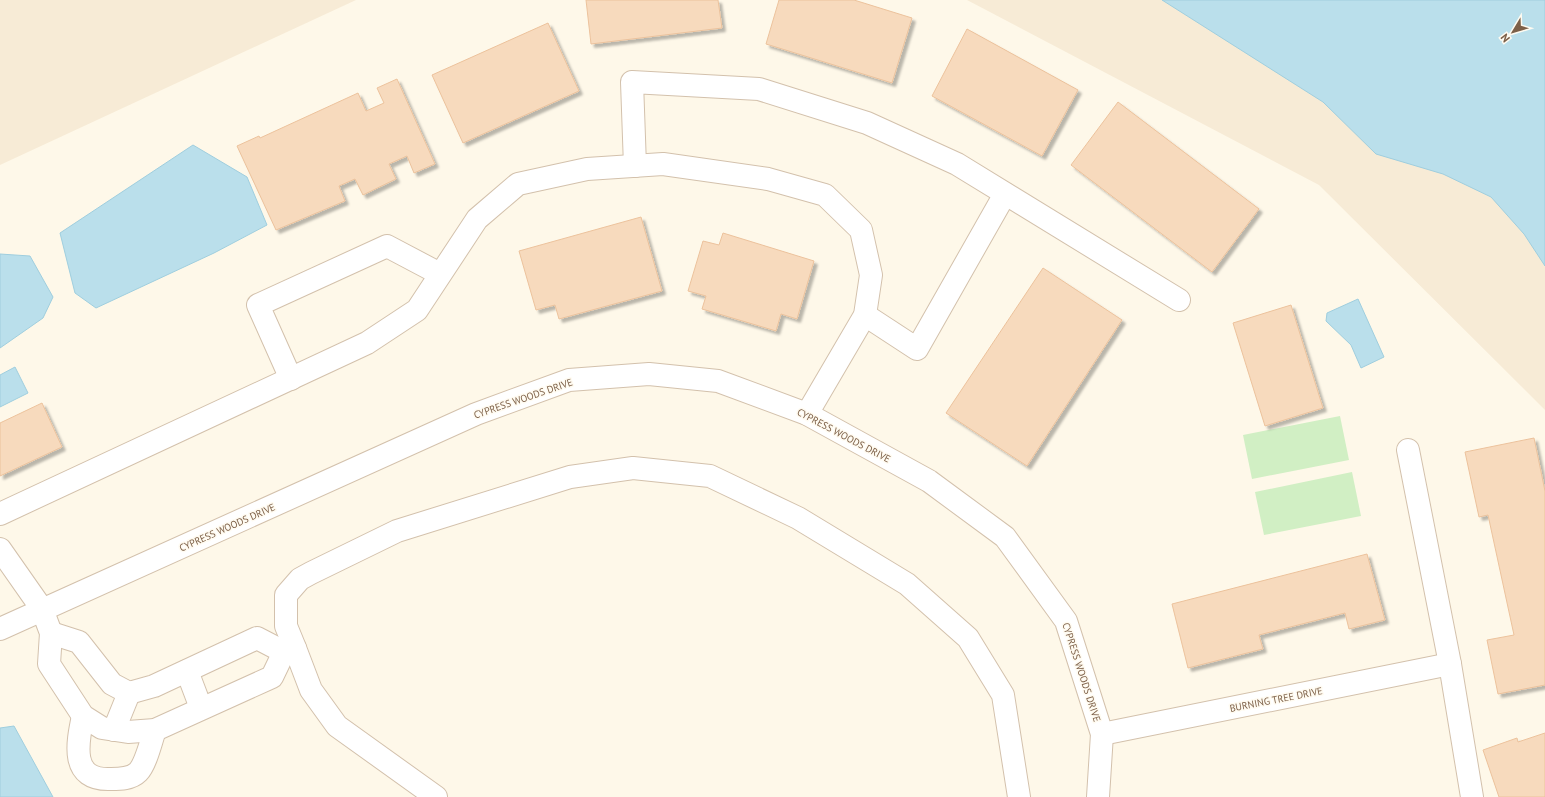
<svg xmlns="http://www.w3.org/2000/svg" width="1545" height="797" font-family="'PT Sans',sans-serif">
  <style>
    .residential { fill: #f7ebd6 }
    .green { fill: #d1efc4 }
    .water { fill: #badfeb; stroke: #9fcede }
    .building { fill: #f7dabd; stroke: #ecc29c; filter: url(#shadow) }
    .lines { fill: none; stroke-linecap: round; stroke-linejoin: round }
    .minor-casing { stroke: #d3c1ac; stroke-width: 24 }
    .minor { stroke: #fff; stroke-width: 22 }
    .labels { text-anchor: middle; stroke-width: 3; stroke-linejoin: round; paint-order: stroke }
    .street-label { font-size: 10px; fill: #7d6048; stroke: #fffbf1 }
  </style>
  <defs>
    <filter id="shadow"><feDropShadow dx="3.5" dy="3.5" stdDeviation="1" flood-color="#0004"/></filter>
  </defs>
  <rect width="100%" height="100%" fill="#fef8e9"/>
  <g class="residential">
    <path d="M0 0H356L0 165Z"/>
    <path d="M967 0H1545V410L1319 185Z"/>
  </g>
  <g class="green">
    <path d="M1340 416 1349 460 1252 479 1243 435Z"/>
    <path d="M1352 472 1361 516 1264 535 1255 492Z"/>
  </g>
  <g class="water">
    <path d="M1162 0H1545V266L1524 234 1491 197 1443 174 1376 154 1323 102Z"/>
    <path d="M193 145 247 177 267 225 214 253 96 308 75 293 60 233Z"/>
    <path d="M0 254 30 256 53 297 43 318 0 348Z"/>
    <path d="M1358 299 1384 357 1361 368 1351 345 1326 321 1327 313Z"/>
    <path d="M15 367 28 393 0 407V375Z"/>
    <path d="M14 726 53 797H0V728Z"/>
  </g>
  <g class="building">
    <path d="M586 0H718L722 28 591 44Z"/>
    <path d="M779 0H854L912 18 892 83 766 44Z"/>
    <path d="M548 23 579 91 463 143 432 75Z"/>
    <path d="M967 29 1078 90 1042 156 932 96Z"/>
    <path d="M397 79 435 164 414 173 407 156 389 164 396 179 363 195 355 179 339 186 345 201 276 230 237 146 259 136 260 138 358 93 366 111 384 103 377 88Z"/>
    <path d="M1118 102 1259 209 1212 272 1071 165Z"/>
    <path d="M641 217 662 291 559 319 555 305 536 310 519 251Z"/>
    <path d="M723 233 814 261 797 319 781 314 776 331 702 309 706 296 688 291 703 241 719 245Z"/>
    <path d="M1043 268 1122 320 1027 466 946 413Z"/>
    <path d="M1291 305 1323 408 1265 426 1233 323Z"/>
    <path d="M42 403 62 447 0 476V423Z"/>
    <path d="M1534 438 1545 491V685L1498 694 1487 640 1514 635 1488 515 1479 517 1465 452Z"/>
    <path d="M1367 554 1385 620 1349 629 1345 613 1259 635 1263 649 1188 668 1172 604Z"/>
    <path d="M1545 733V797H1499L1483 750 1517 738 1518 742Z"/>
  </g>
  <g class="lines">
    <g class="minor-casing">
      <g id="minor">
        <path d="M635 166 632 82 759 89 867 123 957 164 1179 300"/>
        <path d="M865 315 917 349 1005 194"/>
        <path d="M291 379 258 305 387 246 440 274"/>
        <path d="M1408 450 1450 664 1472 797"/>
        <path d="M0 514 367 343 417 310 477 219 518 184 587 169 663 164 768 179 825 195 861 230 871 275 865 315 807 414"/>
        <path d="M0 549 42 609 51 633 49 664 83 716 102 728 128 732 155 730 272 677 284 652 295 648 286 626V595L300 579 311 573 397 531 570 477 633 468 710 476 798 518 907 584 968 638 1003 695 1019 797"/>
        <path d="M0 629 476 414 569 380 649 374 718 381 807 414 929 481 1005 537 1066 621 1102 734 1098 797"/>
        <path d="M51 633 79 642 112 684 129 693 154 686 257 638 284 652"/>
        <path d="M295 648 311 690 337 726 436 797"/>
        <path d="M187 671 201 708"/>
        <path d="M83 716C77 744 70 781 111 779 120 779 131 779 138 772 146 764 151 741 155 730"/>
        <path d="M114 730 129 693"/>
        <path d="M1102 734 1450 664"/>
      </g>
    </g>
    <use href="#minor" class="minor"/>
  </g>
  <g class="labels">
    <g class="street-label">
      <text transform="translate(523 398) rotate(-19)" y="4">CYPRESS WOODS DRIVE</text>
      <text transform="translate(844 435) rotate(28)" y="4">CYPRESS WOODS DRIVE</text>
      <text transform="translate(227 527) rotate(-24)" y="4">CYPRESS WOODS DRIVE</text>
      <text transform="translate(1082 672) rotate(72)" y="4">CYPRESS WOODS DRIVE</text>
      <text transform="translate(1276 699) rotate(-11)" y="4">BURNING TREE DRIVE</text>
    </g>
  </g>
  <g transform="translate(1513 32) rotate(232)" stroke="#fffbf1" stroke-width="3" paint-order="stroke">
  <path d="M0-3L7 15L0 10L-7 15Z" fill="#7d6048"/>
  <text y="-6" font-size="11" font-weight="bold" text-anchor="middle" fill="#7d6048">N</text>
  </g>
</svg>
